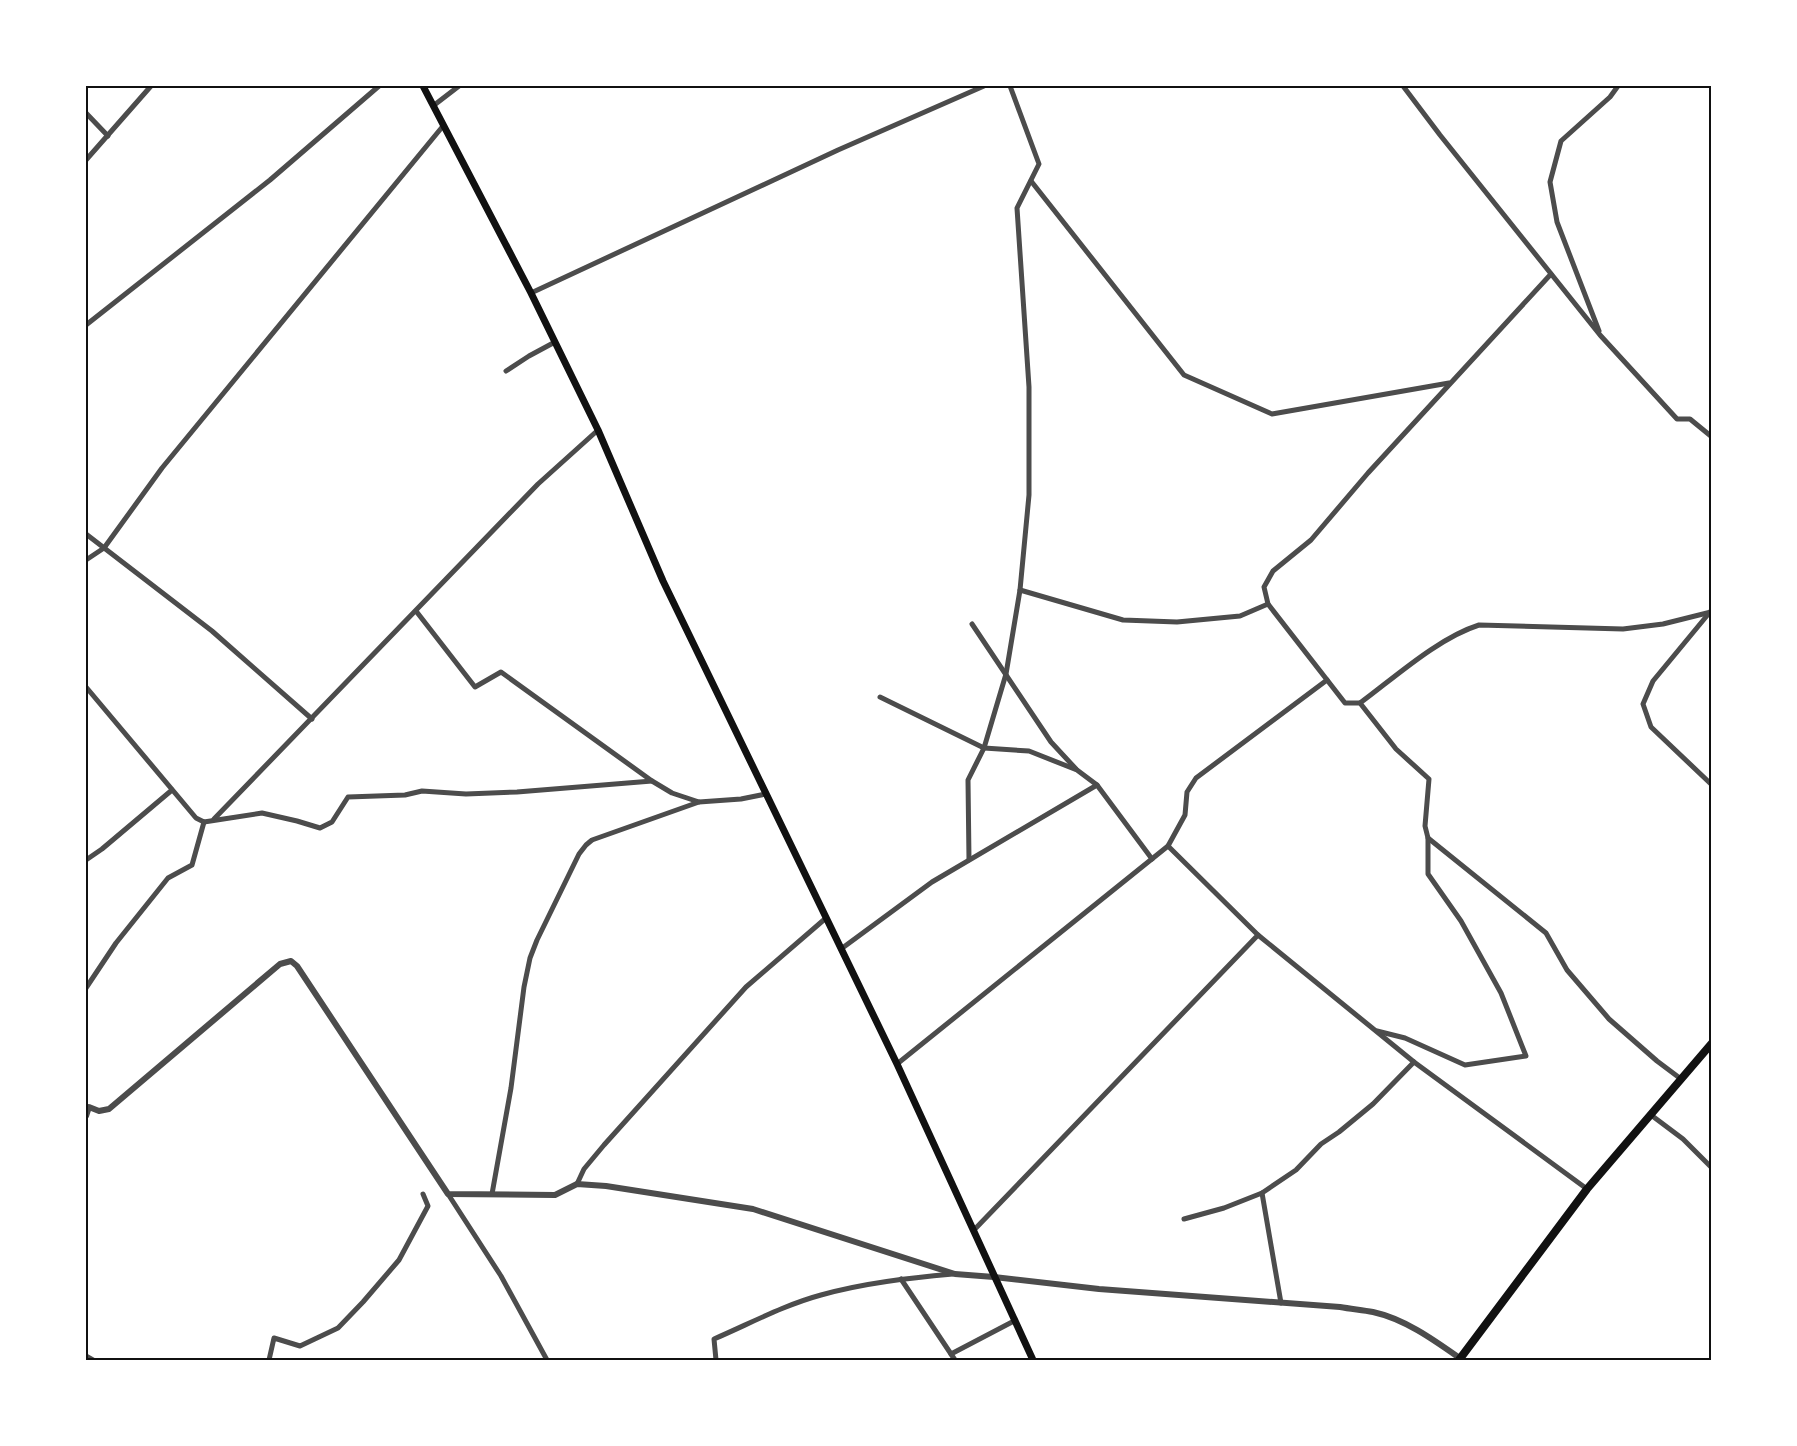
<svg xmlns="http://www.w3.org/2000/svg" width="1797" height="1446" font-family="Karla,sans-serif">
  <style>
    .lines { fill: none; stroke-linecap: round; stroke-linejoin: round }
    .minor { stroke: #4c4c4c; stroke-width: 5 }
    .tertiary { stroke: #4c4c4c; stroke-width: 6 }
    .secondary { stroke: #111; stroke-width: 7 }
    .trunk { stroke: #111; stroke-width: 8 }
    .neatline { fill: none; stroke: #111; stroke-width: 2 }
  </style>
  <rect width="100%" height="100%" fill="#fff"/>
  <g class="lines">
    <g class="minor">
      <path d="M1403 86 1440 135 1600 335 1677 419H1690L1712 437"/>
      <path d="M433 106 459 86"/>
      <path d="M86 113 108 136"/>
      <path d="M86 160 151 86"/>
      <path d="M1031 181 1184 375 1272 414 1449 383"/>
      <path d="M1551 274 1368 473 1311 540 1273 571 1264 587 1268 604 1345 703H1360L1396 749 1429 779 1425 826 1428 838 1546 933 1567 970 1609 1019 1657 1061 1681 1079"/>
      <path d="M531 293 838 150 984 86"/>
      <path d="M86 325 270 180 379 86"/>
      <path d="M1599 331 1557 222 1550 182 1561 141 1610 97 1618 86"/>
      <path d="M506 371 529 356 555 342"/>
      <path d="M86 534 212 631 312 719"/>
      <path d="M86 560 104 548 162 468 443 126"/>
      <path d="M1020 590 1123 620 1177 622 1240 616 1268 604"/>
      <path d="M416 611 475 687 501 672 652 781 672 793 699 802 741 799 766 794"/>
      <path d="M1710 612 1653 681 1643 704 1651 727 1712 785"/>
      <path d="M972 624 1051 742 1076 769"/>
      <path d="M86 687 196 818 204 822 262 813 297 821 320 828 332 822 348 797 405 795 422 791 466 794 517 792 652 781"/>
      <path d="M880 697 984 748 1029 751 1077 770 1097 785"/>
      <path d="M1360 703C1394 678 1438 638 1479 625L1623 629 1663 624 1711 612"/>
      <path d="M214 819 538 484 598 430"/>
      <path d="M86 860 102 849 172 790"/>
      <path d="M969 860 968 780 984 748 1006 674 1020 590 1029 495V387L1017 208 1039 164 1010 86"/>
      <path d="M1258 935 1414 1062 1587 1189"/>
      <path d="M841 949 932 882 1097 785 1152 859"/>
      <path d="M86 988 116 943 168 878 192 865 204 822"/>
      <path d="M1377 1031 1405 1038 1465 1065 1526 1056 1501 993 1461 921 1428 874V838"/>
      <path d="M897 1064 1168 846 1185 815 1187 792 1196 778 1327 680"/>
      <path d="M1651 1115 1683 1139 1712 1168"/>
      <path d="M577 1184 584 1169 604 1145 746 987 826 918"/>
      <path d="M1262 1193 1281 1303"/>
      <path d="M448 1194 501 1276 547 1360"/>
      <path d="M492 1194 511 1088 524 987 530 958 537 940 579 854 586 845 592 840 699 802"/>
      <path d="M1184 1219 1224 1208 1262 1193 1296 1170 1321 1144 1339 1132 1373 1104 1414 1062"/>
      <path d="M974 1230 1258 935 1168 846"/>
      <path d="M901 1279 955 1360"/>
      <path d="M951 1354 1014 1321"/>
      <path d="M86 1356 93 1360"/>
      <path d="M269 1360 274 1338 300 1346 338 1328 363 1302 399 1260 428 1206 423 1194"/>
      <path d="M716 1360 714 1339C749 1324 784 1305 821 1295 864 1283 909 1278 953 1274"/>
    </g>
    <path class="tertiary" d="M86 1116 89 1107 99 1111 109 1109 280 964 291 961 297 966 448 1194 555 1195 577 1184 606 1186 753 1209 955 1274 994 1277 1099 1289 1340 1307C1351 1309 1362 1310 1373 1312 1405 1319 1434 1340 1461 1359"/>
    <path class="secondary" d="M423 86 531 293 598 430 663 581 897 1064 1033 1360"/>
    <path class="trunk" d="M1459 1360 1587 1189 1712 1043"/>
  </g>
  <rect width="1797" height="1446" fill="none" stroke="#ffffff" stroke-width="174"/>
  <rect x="87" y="87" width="1623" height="1272" class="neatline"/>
</svg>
